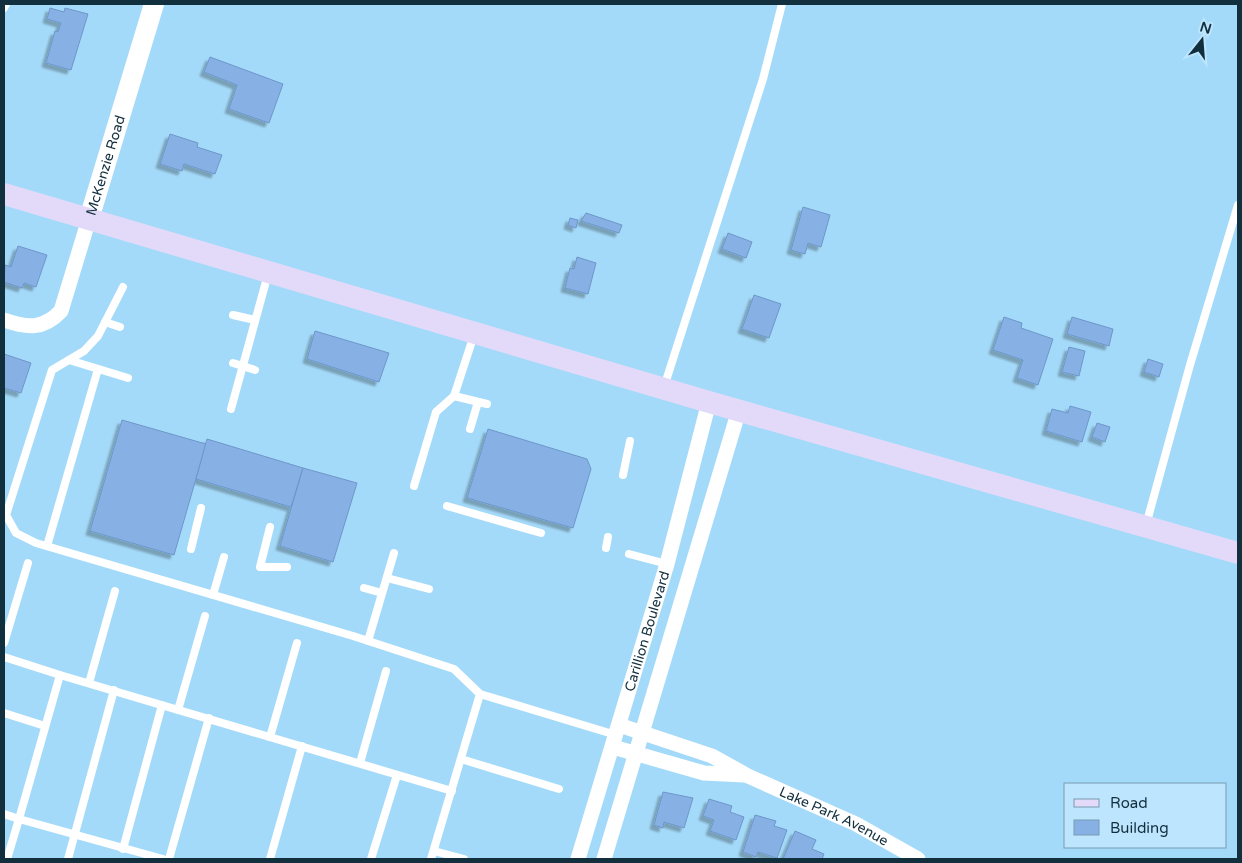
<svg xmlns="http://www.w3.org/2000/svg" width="1242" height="863" font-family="'Varela Round',sans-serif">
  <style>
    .building { fill: #87b1e5; stroke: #6d96c9; filter: url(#shadow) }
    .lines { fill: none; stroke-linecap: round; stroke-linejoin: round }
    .service { stroke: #fff; stroke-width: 8 }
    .minor { stroke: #fff; stroke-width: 15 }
    .tertiary { stroke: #fff; stroke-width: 20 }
    .secondary { stroke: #e2daf8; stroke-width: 22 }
    .labels { text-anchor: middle; stroke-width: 5; stroke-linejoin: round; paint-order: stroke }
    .street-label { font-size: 14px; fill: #122f3e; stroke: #bde5fd }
  </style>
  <defs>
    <filter id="shadow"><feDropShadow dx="-4" dy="4" stdDeviation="1" flood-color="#0004"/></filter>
  </defs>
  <rect width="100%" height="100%" fill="#a4daf9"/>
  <g class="building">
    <path d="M50 8 64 12 65 8 88 14 71 70 46 63 55 31 58 32 61 23 47 19Z"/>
    <path d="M210 57 283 84 269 123 229 109 237 85 204 72Z"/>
    <path d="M170 134 198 143 197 147 222 155 215 174 184 164 182 171 160 164Z"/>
    <path d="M803 207 830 215 821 247 808 243 805 254 791 250Z"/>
    <path d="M586 213 622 225 619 233 581 221Z"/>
    <path d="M570 218 578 220 576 228 568 225Z"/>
    <path d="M728 233 752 242 746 258 722 249Z"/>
    <path d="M18 246 47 255 36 287 24 283 22 288 4 282 5 265 11 267Z"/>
    <path d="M577 257 596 263 588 294 565 288 570 268 574 269Z"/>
    <path d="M754 295 781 304 769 338 742 329Z"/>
    <path d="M1004 317 1022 323 1021 328 1053 339 1038 385 1017 378 1023 360 993 350Z"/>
    <path d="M1072 317 1113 329 1109 346 1067 334Z"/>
    <path d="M315 331 389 353 379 382 307 359Z"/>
    <path d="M1069 347 1085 351 1079 376 1062 372Z"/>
    <path d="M4 354 31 363 21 393 4 388Z"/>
    <path d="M1148 359 1163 364 1159 377 1144 372Z"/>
    <path d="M1070 406 1091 412 1082 442 1046 431 1052 409 1068 413Z"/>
    <path d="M122 420 206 444 174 555 90 531Z"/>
    <path d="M1097 423 1110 427 1105 442 1092 437Z"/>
    <path d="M488 429 587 459 591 469 573 528 467 498Z"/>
    <path d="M207 439 303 468 291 507 196 479Z"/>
    <path d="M303 468 357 483 333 562 280 546Z"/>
    <path d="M663 792 693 798 684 828 664 822 663 828 654 825Z"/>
    <path d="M709 799 732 806 730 812 744 817 736 840 710 831 714 820 703 816Z"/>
    <path d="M755 815 776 821 774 826 787 830 777 858 758 852 756 857 743 852Z"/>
    <path d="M795 831 816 840 812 849 824 854 822 859H783Z"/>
  </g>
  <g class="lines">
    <g class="service">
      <path d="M4 8 6 4"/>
      <path d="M123 287 98 336 84 351 52 370 6 515 16 533 36 543 353 636 454 669 480 694 616 735"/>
      <path d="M233 315 255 320"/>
      <path d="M105 322 120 327"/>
      <path d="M69 360 128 378"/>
      <path d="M233 363 255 370"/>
      <path d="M664 387 763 79 782 4"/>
      <path d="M454 396 487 404"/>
      <path d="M231 409 268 274"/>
      <path d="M470 429 478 402"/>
      <path d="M623 475 630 441"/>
      <path d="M414 486 436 412 454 396 474 335"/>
      <path d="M447 506 541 533"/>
      <path d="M1146 525 1190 365 1238 205"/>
      <path d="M270 527 260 567H287"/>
      <path d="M47 546 98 369"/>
      <path d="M606 548 608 537"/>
      <path d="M191 549 201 508"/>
      <path d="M629 554 667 564"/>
      <path d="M387 578 429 589"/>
      <path d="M364 588 382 593"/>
      <path d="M213 595 224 557"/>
      <path d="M368 641 394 553"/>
      <path d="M4 643 28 563"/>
      <path d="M4 657 60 675"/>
      <path d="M89 683 115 591"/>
      <path d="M178 710 205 616"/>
      <path d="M4 713 45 726"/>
      <path d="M270 737 297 643"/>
      <path d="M461 759 559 789"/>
      <path d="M360 763 386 671"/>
      <path d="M4 814 19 819 60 675 452 791"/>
      <path d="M123 849 162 705"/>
      <path d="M434 851 464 859"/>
      <path d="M7 859 19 819 163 859"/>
      <path d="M68 859 114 690"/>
      <path d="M169 859 209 718"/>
      <path d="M270 859 302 746"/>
      <path d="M371 859 397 775"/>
      <path d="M431 859 480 694"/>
    </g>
    <g class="minor">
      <path d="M4 320C27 328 43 330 61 311L89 219"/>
      <path id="s1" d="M619 725 712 756 748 776 856 824 918 859"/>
      <path d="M613 747 704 773 744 775"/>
      <path id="s2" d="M578 859 667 564 709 402"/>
      <path d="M604 859 739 410"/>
    </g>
    <path class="tertiary" id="s3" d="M89 219 154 4"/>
    <path class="secondary" d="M4 194 709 402 1238 553"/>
  </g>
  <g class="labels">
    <g class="street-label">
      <text dy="5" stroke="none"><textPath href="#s3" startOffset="56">McKenzie Road</textPath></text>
      <text dy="5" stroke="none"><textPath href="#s2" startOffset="238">Carillion Boulevard</textPath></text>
      <text dy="5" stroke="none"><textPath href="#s1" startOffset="234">Lake Park Avenue</textPath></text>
    </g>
  </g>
  <rect width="1242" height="863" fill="none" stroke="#122f3e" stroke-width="10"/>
  <rect x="1064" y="783" width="162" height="65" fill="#bde5fd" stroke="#799cb1"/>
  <rect x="1074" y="799" width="25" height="8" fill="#e2daf8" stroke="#799cb1"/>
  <text x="1110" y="808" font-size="15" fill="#122f3e">Road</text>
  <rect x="1074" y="820" width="25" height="15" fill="#87b1e5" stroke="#799cb1"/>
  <text x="1110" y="833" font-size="15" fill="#122f3e">Building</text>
  <g transform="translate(1202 40) rotate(17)" stroke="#bde5fd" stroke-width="4" paint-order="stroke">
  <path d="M0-4L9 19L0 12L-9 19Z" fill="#122f3e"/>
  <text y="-8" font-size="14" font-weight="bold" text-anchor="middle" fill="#122f3e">N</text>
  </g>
</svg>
